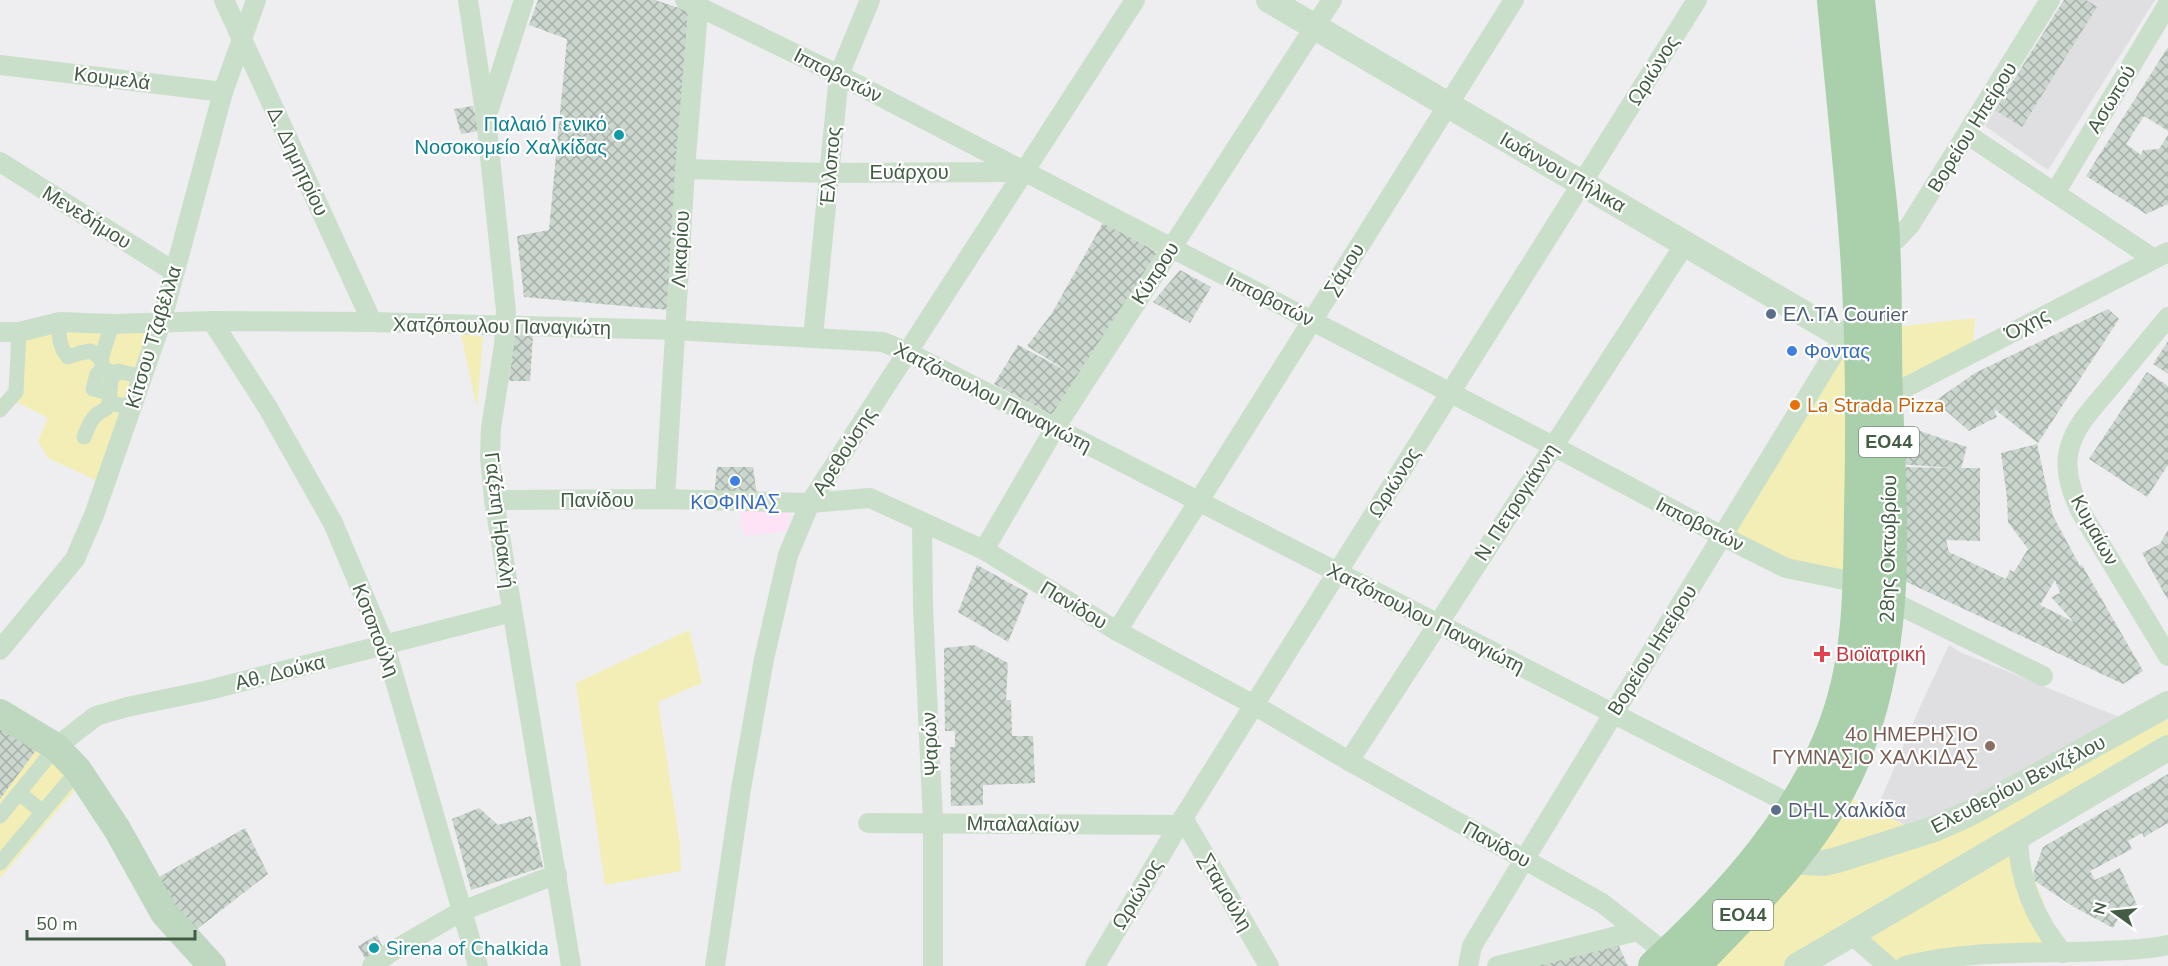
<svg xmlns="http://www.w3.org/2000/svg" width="2168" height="966" font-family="'Nunito Sans',sans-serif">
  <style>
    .commercial { fill: #fee3f7 }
    .education { fill: #dfdfe1 }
    .green { fill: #f3eeb6 }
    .building { fill: url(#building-cross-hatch); fill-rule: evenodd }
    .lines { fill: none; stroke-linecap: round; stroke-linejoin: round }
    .pedestrian { stroke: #cadfca; stroke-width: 15 }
    .minor { stroke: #cadfca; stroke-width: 20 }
    .tertiary { stroke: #cadfca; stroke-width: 26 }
    .secondary { stroke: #bdd8bf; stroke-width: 28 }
    .primary { stroke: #a9cfab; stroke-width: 32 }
    .culture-dot { fill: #0f9aa8; stroke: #fff; stroke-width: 2 }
    .service-dot { fill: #5c6f8a; stroke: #fff; stroke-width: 2 }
    .shop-dot { fill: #3f7fe0; stroke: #fff; stroke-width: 2 }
    .food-dot { fill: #e8710a; stroke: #fff; stroke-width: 2 }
    .health-dot { fill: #e0444e; stroke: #fff; stroke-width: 2 }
    .education-dot { fill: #8d6e63; stroke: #fff; stroke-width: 2 }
    .labels { text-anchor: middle; stroke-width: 4.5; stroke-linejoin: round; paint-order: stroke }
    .shield { fill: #fff; stroke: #7b8d7c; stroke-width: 1.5 }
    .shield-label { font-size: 18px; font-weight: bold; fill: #435c44 }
    .street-label { font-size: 20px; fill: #435c44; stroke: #fff }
    .culture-label { font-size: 20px; fill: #0d838f; stroke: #fff; text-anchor: end }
    .service-label { font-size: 20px; fill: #4e5e75; stroke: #fff; text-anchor: start }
    .shop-label { font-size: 20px; fill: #366cbe; stroke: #fff; text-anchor: start }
    .food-label { font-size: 20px; fill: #c56008; stroke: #fff; text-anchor: start }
    .health-label { font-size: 20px; fill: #be3a42; stroke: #fff; text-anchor: start }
    .education-label { font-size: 20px; fill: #785e54; stroke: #fff; text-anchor: end }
  </style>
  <defs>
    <pattern id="building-cross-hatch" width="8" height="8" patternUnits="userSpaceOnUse" patternTransform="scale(1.5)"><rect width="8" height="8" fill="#cbd6ce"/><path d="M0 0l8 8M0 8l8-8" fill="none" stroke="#a6b1a9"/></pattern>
  </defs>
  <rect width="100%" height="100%" fill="#eeedf0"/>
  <path class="commercial" d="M740 510 790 512 788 531 744 536Z"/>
  <g class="education">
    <path d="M2064 0H2155L2048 170 1985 126Z"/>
    <path d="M1949 645 1960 652 2124 719 1979 803 1908 826 1876 811 1919 709Z"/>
  </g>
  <g class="green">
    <path d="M1975 318 1973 343 1887 397 1838 792 1908 827 1916 835 2168 704V748L2018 835 2063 953 1888 966 1851 934 1797 966H1654L1809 779 1859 583 1722 536 1844 337 1886 328Z"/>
    <path d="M161 323 106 485 48 458 38 441 48 418 11 399 19 332Z"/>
    <path d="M461 334 483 337 477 408Z"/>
    <path d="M689 630 702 683 658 702 680 845 681 871 605 885 576 683Z"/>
    <path d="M44 740 85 778 0 878V798Z"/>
  </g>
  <g class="building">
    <path d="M538 0H655L688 11 669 310 524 297 517 236 549 230 567 39 529 25Z"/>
    <path d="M2064 0H2086L2097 7 2022 127 1995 110Z"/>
    <path d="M2168 47V131L2144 116 2126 144 2141 155 2143 150 2159 149 2168 135V204L2146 214 2086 176Z"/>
    <path d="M473 106 479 131 461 134 454 109Z"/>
    <path d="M1104 221 1158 253 1058 418 994 384 1018 345 1070 373 1027 346 1052 313Z"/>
    <path d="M1180 270 1211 287 1190 323 1153 302Z"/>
    <path d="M2108 309 2119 319 2038 443 1993 408 1997 417 1969 431 1935 401 1975 373Z"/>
    <path d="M515 334 533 335 530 381H509Z"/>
    <path d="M2168 341V374L2153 364Z"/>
    <path d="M2147 372 2168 386V465L2147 497 2089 459Z"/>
    <path d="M1911 428 1967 447 1961 468H1980V541L1946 540 1949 552 2006 579 2010 570 2014 572 2028 549 2008 522 2007 498 2001 453 2037 444 2053 516 2080 566 2082 565 2143 671 2123 684 1896 577 1898 467 1953 468 1898 464ZM2055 580 2060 593 2051 597 2074 622 2040 605Z"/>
    <path d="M717 467H753L757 494 714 496Z"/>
    <path d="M2168 530V600L2142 553 2160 544Z"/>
    <path d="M977 565 1028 593 1008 642 958 612Z"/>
    <path d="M974 645 1008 663 1006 700H1011L1012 736H1033L1035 783 983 785V805L951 806 950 747H955V731H945L944 648Z"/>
    <path d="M0 721 37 749 0 799Z"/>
    <path d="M2168 774V823L2144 837 2142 833 2128 841 2132 849 2090 871 2095 880 2120 868 2137 905 2124 908 2113 928 2074 907 2035 881 2033 874 2043 847Z"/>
    <path d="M479 808 498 825 531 816 543 867 471 890 452 819Z"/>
    <path d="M245 828 268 874 192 933 154 880Z"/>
    <path d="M377 935 383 948 366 960 358 946Z"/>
    <path d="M1617 942 1628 966H1513Z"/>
  </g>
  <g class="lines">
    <g class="pedestrian">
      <path d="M60 322C58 335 59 347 68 357L80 353 91 351 101 359"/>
      <path d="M112 324 101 359 103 368 116 374"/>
      <path d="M103 368 97 374 93 389 101 391 109 389"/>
      <path d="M132 407 109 403 111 379 118 371 142 377"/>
      <path d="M0 410 16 392 19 332"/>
      <path d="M84 437C89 424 93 414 106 409L109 403"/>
      <path d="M19 793 43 812"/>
      <path d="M0 816 56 747"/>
      <path d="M0 863 78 770"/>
    </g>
    <g class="minor">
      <path d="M224 0 372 322"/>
      <path d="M468 0 486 118 506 311 504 345 491 428 490 457 494 500 571 966"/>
      <path d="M685 0 839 75 1553 446 1722 536 1786 568 1859 583"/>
      <path d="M0 65 223 92"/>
      <path d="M487 115 524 0"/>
      <path d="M1968 135 2154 259"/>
      <path d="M0 162 173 271"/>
      <path d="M685 169 829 173 1021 172"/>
      <path d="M2055 193 2168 4"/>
      <path d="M1884 243 1897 239 1910 225 2050 0"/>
      <path d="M2168 317C2149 340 2131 362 2112 385 2096 405 2075 424 2069 450 2064 471 2072 494 2081 512L2168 656"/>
      <path d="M212 321 268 408 333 523 385 646 478 966"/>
      <path d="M0 332H19L60 322 112 324 212 321 372 322 675 330 883 342 907 352 1794 806"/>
      <path d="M813 337 839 75 870 0"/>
      <path d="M1887 397 2168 252"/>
      <path d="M665 499 685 169 699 0"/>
      <path d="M494 500 665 499 810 503 870 498 984 550 1117 631 1254 705 1349 761 1602 903 1667 954"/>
      <path d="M922 523 923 607 933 822V966"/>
      <path d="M984 550 1055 428 1332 0"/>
      <path d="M1891 601 2043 676"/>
      <path d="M1117 631 1514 0"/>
      <path d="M0 650 75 559 94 515 161 323 223 92 256 0"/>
      <path d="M56 747 96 716 127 707 209 690 512 612"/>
      <path d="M1349 761 1685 244"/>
      <path d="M1183 818 1269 966"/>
      <path d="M868 823 1178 825"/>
      <path d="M2018 835C2018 879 2035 920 2063 953"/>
      <path d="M1851 934 1888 966"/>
      <path d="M372 966 391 952 462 911 557 874"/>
      <path d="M715 966 741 789 764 659 788 555 810 503 1135 0"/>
      <path d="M1095 966 1183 818 1697 0"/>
      <path d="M1468 966 1472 946 1524 860 1844 337"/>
      <path d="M1497 966 1637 931"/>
      <path d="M1905 966C1969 949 2038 954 2103 951 2125 950 2147 950 2168 945"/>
    </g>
    <g class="tertiary">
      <path d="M1269 0 1844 337 1859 336"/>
      <path d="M1791 861 1823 863 1837 860 1934 829 1970 813 2168 704"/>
      <path d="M1797 966 2168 748"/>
    </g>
    <path class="secondary" d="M0 713 56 747 78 770 117 829 164 913 212 966"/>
    <g class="primary">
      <path d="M1654 966C1729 897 1803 816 1837 718 1860 652 1859 581 1860 513 1862 421 1862 329 1855 238 1849 158 1840 79 1833 0"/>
      <path d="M1694 966C1752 906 1819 842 1852 764 1903 642 1891 524 1887 397 1885 345 1887 293 1884 242 1883 214 1879 187 1876 159 1870 106 1865 53 1859 0"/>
    </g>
  </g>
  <g class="culture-dot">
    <circle cx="619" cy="135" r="6"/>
    <circle cx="374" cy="948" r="6"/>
  </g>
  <g class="service-dot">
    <circle cx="1771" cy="314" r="6"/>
    <circle cx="1776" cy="810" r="6"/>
  </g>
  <g class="shop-dot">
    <circle cx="1792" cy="351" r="6"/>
    <circle cx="735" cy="481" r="6"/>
  </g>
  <circle class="food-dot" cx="1795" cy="405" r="6"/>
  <path class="health-dot" d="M1819 645h6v6h6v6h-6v6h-6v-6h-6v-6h6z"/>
  <circle class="education-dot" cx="1990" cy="746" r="6"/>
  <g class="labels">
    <g class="shield">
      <rect x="1859" y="427" width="60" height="30" rx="4.5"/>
      <rect x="1713" y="900" width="60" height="30" rx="4.5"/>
    </g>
    <g class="shield-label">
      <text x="1889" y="448">ΕΟ44</text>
      <text x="1743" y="921">ΕΟ44</text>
    </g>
    <g class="street-label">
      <text transform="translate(1653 70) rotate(-58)" y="7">Ωριώνος</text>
      <text transform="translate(838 75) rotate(27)" y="7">Ιπποβοτών</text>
      <text transform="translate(112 78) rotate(7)" y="7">Κουμελά</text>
      <text transform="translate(2111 99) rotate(-59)" y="7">Ασωπού</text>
      <text transform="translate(1972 127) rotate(-58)" y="7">Βορείου Ηπείρου</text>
      <text transform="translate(298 161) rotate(65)" y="7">Δ. Δημητρίου</text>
      <text transform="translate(830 166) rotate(-85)" y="7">Έλλοπος</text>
      <text x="909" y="179">Ευάρχου</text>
      <text transform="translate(1563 172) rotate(30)" y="7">Ιωάννου Πήλικα</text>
      <text transform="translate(87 217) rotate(32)" y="7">Μενεδήμου</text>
      <text transform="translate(680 249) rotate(-87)" y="7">Λικαρίου</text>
      <text transform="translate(1344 269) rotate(-58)" y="7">Σάμου</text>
      <text transform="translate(1155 273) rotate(-57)" y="7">Κύπρου</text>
      <text transform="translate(1270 299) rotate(27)" y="7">Ιπποβοτών</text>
      <text transform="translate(2027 324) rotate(-27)" y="7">Όχης</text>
      <text transform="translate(502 326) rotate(1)" y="7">Χατζόπουλου Παναγιώτη</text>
      <text transform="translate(153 337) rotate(-73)" y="7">Κίτσου Τζαβέλλα</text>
      <text transform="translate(993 397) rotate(27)" y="7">Χατζόπουλου Παναγιώτη</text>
      <text transform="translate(844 451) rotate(-57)" y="7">Αρεθούσης</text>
      <text transform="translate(1394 482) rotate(-58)" y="7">Ωριώνος</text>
      <text x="597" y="507">Πανίδου</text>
      <text transform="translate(1516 502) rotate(-57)" y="7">Ν. Πετρογιάννη</text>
      <text transform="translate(500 520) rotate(83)" y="7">Γαζέπη Ηρακλή</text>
      <text transform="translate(1700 524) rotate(27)" y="7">Ιπποβοτών</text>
      <text transform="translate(2095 530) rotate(61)" y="7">Κυμαίων</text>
      <text transform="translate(1888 549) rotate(-89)" y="7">28ης Οκτωβρίου</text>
      <text transform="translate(1074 605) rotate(31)" y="7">Πανίδου</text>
      <text transform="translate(1426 618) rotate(27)" y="7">Χατζόπουλου Παναγιώτη</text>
      <text transform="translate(376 630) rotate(69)" y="7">Κοτοπούλη</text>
      <text transform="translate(1652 650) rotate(-58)" y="7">Βορείου Ηπείρου</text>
      <text transform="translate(280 672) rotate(-14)" y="7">Αθ. Δούκα</text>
      <text transform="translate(930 744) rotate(-93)" y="7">Ψαρών</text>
      <text transform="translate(2018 784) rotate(-27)" y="7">Ελευθερίου Βενιζέλου</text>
      <text transform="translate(1023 824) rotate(1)" y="7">Μπαλαλαίων</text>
      <text transform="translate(1497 844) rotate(29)" y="7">Πανίδου</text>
      <text transform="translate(1226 892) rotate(60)" y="7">Σταμούλη</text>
      <text transform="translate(1137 894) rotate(-59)" y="7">Ωριώνος</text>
    </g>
    <g class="culture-label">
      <text x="607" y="131">Παλαιό Γενικό<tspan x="607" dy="23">Νοσοκομείο Χαλκίδας</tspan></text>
      <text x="386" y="955" text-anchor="start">Sirena of Chalkida</text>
    </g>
    <g class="service-label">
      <text x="1783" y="321">ΕΛ.ΤΑ Courier</text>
      <text x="1788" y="817">DHL Χαλκίδα</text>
    </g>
    <g class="shop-label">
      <text x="1804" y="358">Φοντας</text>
      <text x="735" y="509" text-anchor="middle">ΚΟΦΙΝΑΣ</text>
    </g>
    <g class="food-label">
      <text x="1807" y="412">La Strada Pizza</text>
    </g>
    <g class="health-label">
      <text x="1836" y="661">Βιοϊατρική</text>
    </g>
    <g class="education-label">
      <text x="1978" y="741">4ο ΗΜΕΡΗΣΙΟ<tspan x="1978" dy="23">ΓΥΜΝΑΣΙΟ ΧΑΛΚΙΔΑΣ</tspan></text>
    </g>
  </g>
  <g transform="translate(2114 912) rotate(285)" stroke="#ffffff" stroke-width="4.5" paint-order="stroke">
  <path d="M0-4.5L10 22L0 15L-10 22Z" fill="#435c44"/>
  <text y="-9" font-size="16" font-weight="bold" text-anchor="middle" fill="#435c44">N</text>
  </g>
  <path d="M27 930v9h168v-9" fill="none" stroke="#435c44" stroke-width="3"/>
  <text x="36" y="930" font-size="18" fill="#435c44" stroke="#ffffff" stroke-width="4.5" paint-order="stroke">50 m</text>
</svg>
